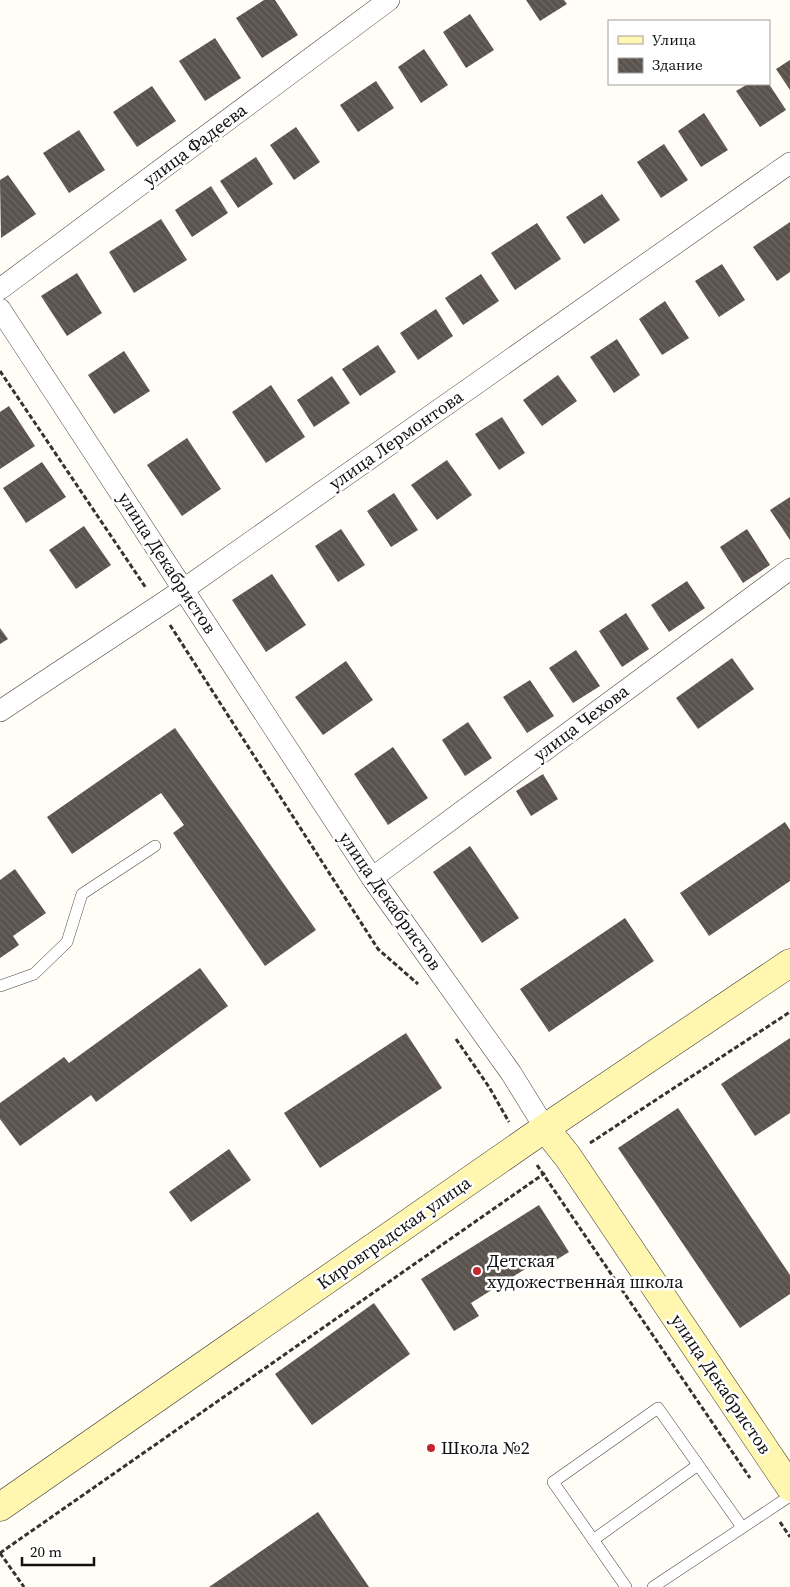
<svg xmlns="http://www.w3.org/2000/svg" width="790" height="1587" font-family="'Source Serif 4',serif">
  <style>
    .building { fill: url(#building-back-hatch) }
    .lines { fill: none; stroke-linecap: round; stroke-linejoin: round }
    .lane-casing { stroke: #444; stroke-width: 12 }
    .street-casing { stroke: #444; stroke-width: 22 }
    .secondary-casing { stroke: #333; stroke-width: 29 }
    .path { stroke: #333; stroke-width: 3; stroke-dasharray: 5 2.5; stroke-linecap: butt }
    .lane { stroke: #fff; stroke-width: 11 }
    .street { stroke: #fff; stroke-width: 21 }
    .secondary { stroke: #fff6b0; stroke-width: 28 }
    .poi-dot { fill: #c4262e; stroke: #fff; stroke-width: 2 }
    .labels { text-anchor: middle; stroke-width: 5; stroke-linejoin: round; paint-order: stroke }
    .street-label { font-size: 18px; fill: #111; stroke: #fff }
    .poi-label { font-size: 18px; fill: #111; stroke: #fff; text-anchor: start }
  </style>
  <defs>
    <pattern id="building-back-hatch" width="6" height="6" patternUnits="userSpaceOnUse" patternTransform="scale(1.25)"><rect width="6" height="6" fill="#5a524d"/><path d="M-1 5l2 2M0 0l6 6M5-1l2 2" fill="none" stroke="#6d6662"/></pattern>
  </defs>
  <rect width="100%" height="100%" fill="#fffdf5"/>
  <g class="building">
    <path d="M264 0H275L298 35 262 58 236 18Z"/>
    <path d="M526 0H564L567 4 540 21Z"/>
    <path d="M470 14 494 50 466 68 443 32Z"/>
    <path d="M215 38 241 78 205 101 179 61Z"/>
    <path d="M424 49 448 85 421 103 398 67Z"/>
    <path d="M790 60V90L776 69Z"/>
    <path d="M376 81 394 108 358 132 340 105Z"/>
    <path d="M748 84H769L786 110 760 127 736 91Z"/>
    <path d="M152 86 176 121 137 147 113 112Z"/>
    <path d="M704 113 728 150 701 167 678 131Z"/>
    <path d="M296 127 320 162 294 180 270 145Z"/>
    <path d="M79 130 105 170 69 193 43 153Z"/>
    <path d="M664 144 688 180 661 198 637 162Z"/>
    <path d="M256 157 273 184 238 208 220 181Z"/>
    <path d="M8 175 36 214 1 238 0 180Z"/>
    <path d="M211 186 228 213 192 237 175 210Z"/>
    <path d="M602 194 620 220 584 244 566 217Z"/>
    <path d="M161 219 187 260 134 293 109 252Z"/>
    <path d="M790 222V272L777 281 753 247Z"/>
    <path d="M537 223 561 259 515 290 491 253Z"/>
    <path d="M722 264 745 300 719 317 695 281Z"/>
    <path d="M77 273 102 313 67 336 41 296Z"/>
    <path d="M481 274 499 301 463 325 445 298Z"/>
    <path d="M665 301 689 338 662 355 639 319Z"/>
    <path d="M436 309 453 336 418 360 400 333Z"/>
    <path d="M617 339 640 375 614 393 590 357Z"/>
    <path d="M378 345 396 372 360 396 342 369Z"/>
    <path d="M124 351 150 391 114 414 88 375Z"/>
    <path d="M558 375 577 401 542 426 523 400Z"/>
    <path d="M332 376 350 403 314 427 297 400Z"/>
    <path d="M271 385 305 437 266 463 232 412Z"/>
    <path d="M9 406 35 446 0 469V412Z"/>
    <path d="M502 417 525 453 499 470 475 434Z"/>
    <path d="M187 438 221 489 182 516 147 465Z"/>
    <path d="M447 460 472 495 437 520 411 485Z"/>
    <path d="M42 462 66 497 26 523 3 488Z"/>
    <path d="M394 493 418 530 391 547 367 511Z"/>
    <path d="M790 497V540L770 510Z"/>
    <path d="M84 526 111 565 76 589 49 550Z"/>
    <path d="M341 529 365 565 338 582 315 546Z"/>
    <path d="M747 529 770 565 743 583 720 547Z"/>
    <path d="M272 574 306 625 266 652 232 600Z"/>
    <path d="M687 581 705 608 669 632 651 605Z"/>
    <path d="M626 613 649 649 622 667 599 631Z"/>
    <path d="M0 628 8 639 0 644Z"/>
    <path d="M576 650 600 686 573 703 549 668Z"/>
    <path d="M732 658 754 689 698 729 676 698Z"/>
    <path d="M346 661 373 700 323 735 295 697Z"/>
    <path d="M530 680 554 716 527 733 503 697Z"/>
    <path d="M468 722 492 758 465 776 442 740Z"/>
    <path d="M175 728 316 930 265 966 173 833 184 825 161 793 72 854 47 817Z"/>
    <path d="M393 747 428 798 388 825 354 774Z"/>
    <path d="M543 774 558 799 531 816 516 791Z"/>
    <path d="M785 822 790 830V881L709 936 680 893Z"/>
    <path d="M470 846 519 918 482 943 433 872Z"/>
    <path d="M15 869 46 913 13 936 19 945 0 958V880Z"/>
    <path d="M625 918 654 961 549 1032 520 989Z"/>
    <path d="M200 968 228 1006 96 1102 91 1095 20 1146 0 1119V1103L64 1057 69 1063Z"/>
    <path d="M406 1033 442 1088 320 1168 284 1113Z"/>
    <path d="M790 1038V1113L755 1136 721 1084Z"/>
    <path d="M678 1108 790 1275V1294L740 1328 618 1148Z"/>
    <path d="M229 1149 251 1180 191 1222 169 1192Z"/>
    <path d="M539 1205 569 1252 551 1263 546 1256 471 1303 479 1316 454 1331 421 1279Z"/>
    <path d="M374 1303 410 1354 312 1425 275 1374Z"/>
    <path d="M318 1512 369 1587H209Z"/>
  </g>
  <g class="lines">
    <g class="lane-casing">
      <g id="lane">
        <path d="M0 986 34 974 67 942 82 894 155 846"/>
        <path d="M593 1540 698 1465"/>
        <path d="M626 1587 553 1482 658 1408 742 1527"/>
        <path d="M653 1587 790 1496"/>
      </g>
    </g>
    <g class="street-casing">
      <g id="street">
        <path d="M0 289 389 0"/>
        <path d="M0 309 372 878 511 1073 545 1128"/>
        <path d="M0 711 184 589 790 163"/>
        <path d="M372 878 790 569"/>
      </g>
    </g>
    <g class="secondary-casing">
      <g id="secondary">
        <path d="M545 1128 568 1157 790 1487"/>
        <path d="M0 1507 545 1128 790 963"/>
      </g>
    </g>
    <g class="path">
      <path d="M0 371 146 588"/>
      <path d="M170 625 378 949 418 984"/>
      <path d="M456 1039 489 1087 509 1122"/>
      <path d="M590 1143 790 1012"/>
      <path d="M537 1165 750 1478"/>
      <path d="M780 1522 790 1537"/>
      <path d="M0 1553 545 1173"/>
      <path d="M0 1553 24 1587"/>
    </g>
    <use href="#lane" class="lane"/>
    <use href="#street" class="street"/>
    <use href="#secondary" class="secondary"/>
  </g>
  <g class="poi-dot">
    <circle cx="477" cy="1271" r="5"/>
    <circle cx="431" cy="1448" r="5"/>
  </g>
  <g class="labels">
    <g class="street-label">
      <text transform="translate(195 145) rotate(-37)" y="6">улица Фадеева</text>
      <text transform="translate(396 440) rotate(-35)" y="6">улица Лермонтова</text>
      <text transform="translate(167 563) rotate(57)" y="6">улица Декабристов</text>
      <text transform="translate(581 723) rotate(-37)" y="6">улица Чехова</text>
      <text transform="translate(390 901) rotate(55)" y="6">улица Декабристов</text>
      <text transform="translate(394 1233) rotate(-35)" y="6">Кировградская улица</text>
      <text transform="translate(721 1384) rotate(56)" y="6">улица Декабристов</text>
    </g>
    <g class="poi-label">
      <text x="487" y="1267">Детская<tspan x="487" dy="21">художественная школа</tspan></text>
      <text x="441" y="1454">Школа №2</text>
    </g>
  </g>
  <rect x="608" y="20" width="162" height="65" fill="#ffffff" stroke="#a0a0a0"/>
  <rect x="618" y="36" width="25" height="8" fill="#fff6b0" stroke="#a0a0a0"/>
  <text x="652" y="45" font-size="15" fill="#111111">Улица</text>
  <rect x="618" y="58" width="25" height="15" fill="url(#building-back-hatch)" stroke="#a0a0a0"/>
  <text x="652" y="70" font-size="15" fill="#111111">Здание</text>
  <path d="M22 1557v8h72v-8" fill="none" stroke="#111111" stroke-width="2.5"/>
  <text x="30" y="1557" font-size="15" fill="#111111" stroke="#ffffff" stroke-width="4" paint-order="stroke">20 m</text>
</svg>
